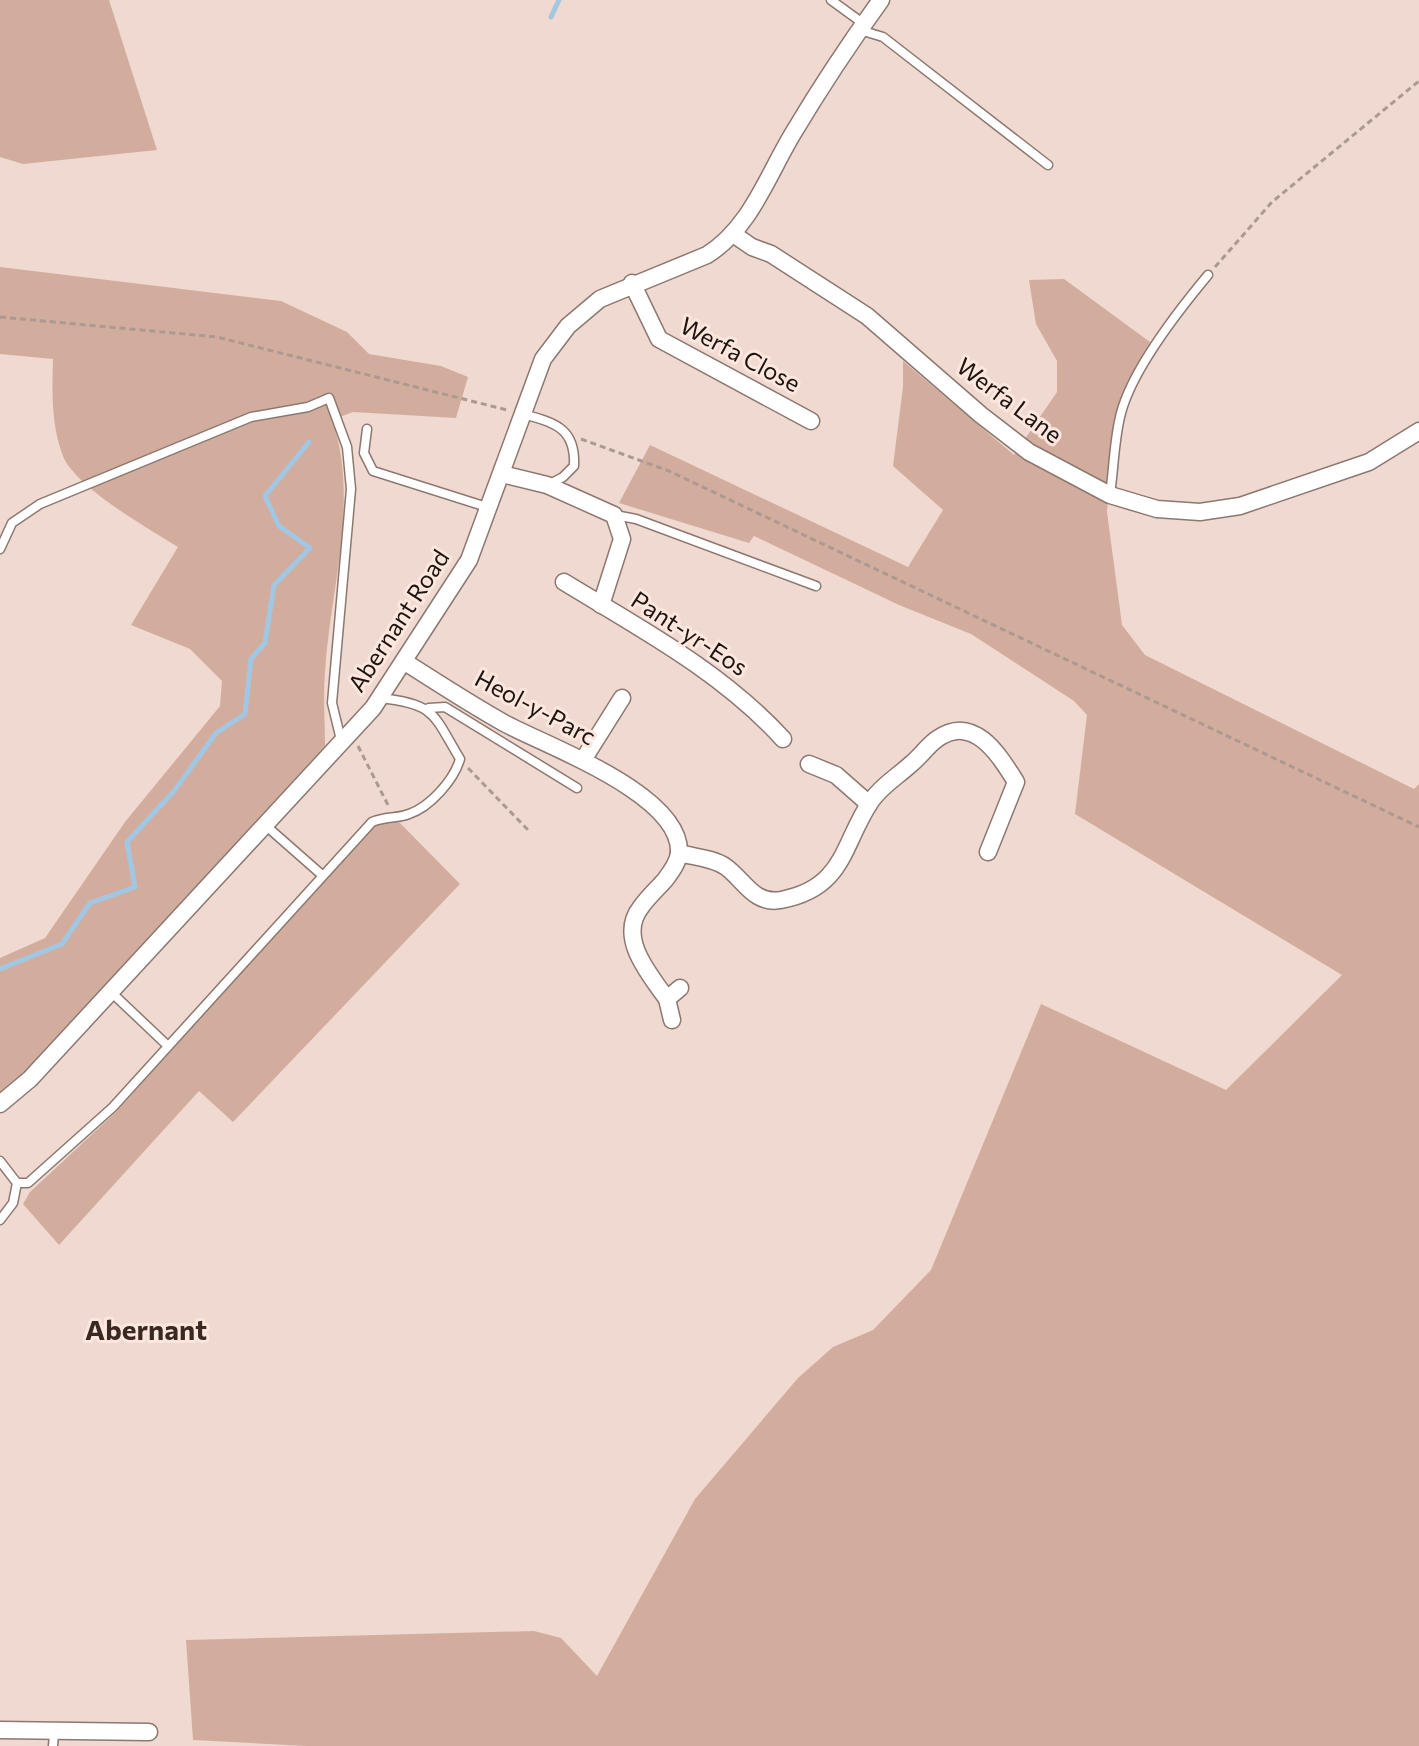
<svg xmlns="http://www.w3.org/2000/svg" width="1419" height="1746" font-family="Commissioner,sans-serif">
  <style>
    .green { fill: #d2ad9e }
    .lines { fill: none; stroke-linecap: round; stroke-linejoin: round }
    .stream { stroke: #a2c7e2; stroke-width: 5 }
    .lane-casing { stroke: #8c7870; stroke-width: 11 }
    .street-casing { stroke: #8c7870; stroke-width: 19 }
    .path { stroke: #ab9992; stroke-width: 3; stroke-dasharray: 6 4; stroke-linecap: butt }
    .lane { stroke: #fff; stroke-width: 8 }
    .street { stroke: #fff; stroke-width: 16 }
    .labels { text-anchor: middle; stroke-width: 6; stroke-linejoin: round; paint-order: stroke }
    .street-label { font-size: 24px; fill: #1c1411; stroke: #fde6dd }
    .quarter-label { font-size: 28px; font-weight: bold; fill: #3a2923; stroke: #fde6dd }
  </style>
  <rect width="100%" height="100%" fill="#f0d9d0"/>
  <g class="green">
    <path d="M0 0H109L157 150 23 164 0 157Z"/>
    <path d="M0 267 281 301 347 332 369 354 441 366 468 377 456 418 353 412 332 420C360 499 330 590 325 672 323 696 325 721 325 746L24 1073 0 1095V958L45 938 125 822 220 706 222 681 190 649 131 625 178 547C149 529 75 487 63 456 51 425 52 391 53 359L0 354Z"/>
    <path d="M1064 279 1150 342 1116 413 1107 512 1122 625 1145 655 1414 789 1419 784V1746H306L193 1740 186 1640 534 1631 561 1638 597 1676 695 1499 798 1378 833 1347 873 1330 931 1270 1041 1004 1226 1090 1342 975 1075 814 1087 715 1074 701 971 634 899 605 754 536 749 543 619 503 650 445 908 567 943 510 893 466 903 387V361L1014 455 1057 392V361L1036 324 1029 280Z"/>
    <path d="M387 821 400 823 460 884 233 1122 199 1091 59 1245 23 1204 30 1192 117 1111 373 826Z"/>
  </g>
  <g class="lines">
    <g class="stream">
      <path d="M551 17 559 0"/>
      <path d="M0 969 62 944 90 903 135 887 127 842 174 791 216 733 245 714 251 659 265 643 274 585 310 548 279 526 265 496 309 442"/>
    </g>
    <g class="lane-casing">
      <g id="lane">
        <path d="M831 0 864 24"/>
        <path d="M860 30 883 37 1048 165"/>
        <path d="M522 414C554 422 576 428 574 466L563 477 548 485"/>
        <path d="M367 429 364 453 373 471 490 508"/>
        <path d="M1110 494C1114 468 1114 439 1121 413 1133 368 1178 311 1208 275"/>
        <path d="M615 515 636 519 816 586"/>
        <path d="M0 549 12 523 40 504 251 417 308 407 329 398 347 447 351 489 332 703 341 740"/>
        <path d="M429 708 445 707 577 788"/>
        <path d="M264 824 322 875"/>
        <path d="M111 992 168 1046"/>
        <path d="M0 1161 17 1183H28L113 1107 372 822C386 816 396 819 409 814 430 807 454 780 460 759 433 714 436 704 380 698"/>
        <path d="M0 1220 13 1203 17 1183"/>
        <path d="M53 1746 54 1734"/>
      </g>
    </g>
    <g class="street-casing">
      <g id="street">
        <path d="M733 234 752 247 771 254 867 316 981 415 1029 452 1110 495 1157 509 1200 512 1240 506 1369 462 1419 431"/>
        <path d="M632 283 659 339 811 421"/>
        <path d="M502 474 547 485 614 515 622 539 601 605"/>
        <path d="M564 582C641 629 722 672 783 739"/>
        <path d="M405 662C438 683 470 704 504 723 546 746 682 794 679 853 678 863 671 872 665 880 657 889 648 897 641 907 617 937 649 974 667 999"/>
        <path d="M583 760 622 698"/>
        <path d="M809 764 836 775 869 804"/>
        <path d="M679 853C694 857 713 858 726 867 744 880 754 905 781 900 845 888 842 844 871 801 882 785 897 777 911 764 921 756 927 746 937 739 974 713 999 755 1016 782L988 852"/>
        <path d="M672 1020 667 999 680 988"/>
        <path d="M0 1104 30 1079 373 708 469 560 543 359 568 326 600 299 707 255C750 228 767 177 792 135 820 88 849 44 881 0"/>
        <path d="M0 1730 149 1732"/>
      </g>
    </g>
    <g class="path">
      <path d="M1215 267 1272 202 1419 81"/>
      <path d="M0 317 217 337 507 410"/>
      <path d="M581 439 669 471 1419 827"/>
      <path d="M358 746 389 807"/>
      <path d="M468 768 529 831"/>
    </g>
    <use href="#lane" class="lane"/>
    <use href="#street" class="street"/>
  </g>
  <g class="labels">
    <g class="street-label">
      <text transform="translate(740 355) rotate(28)" y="8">Werfa Close</text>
      <text transform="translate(1009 401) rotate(37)" y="8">Werfa Lane</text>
      <text transform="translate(399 621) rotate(-57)" y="8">Abernant Road</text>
      <text transform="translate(689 634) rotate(33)" y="8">Pant-yr-Eos</text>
      <text transform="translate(535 708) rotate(28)" y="8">Heol-y-Parc</text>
    </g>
    <g class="quarter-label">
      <text x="146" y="1340">Abernant</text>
    </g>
  </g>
</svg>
